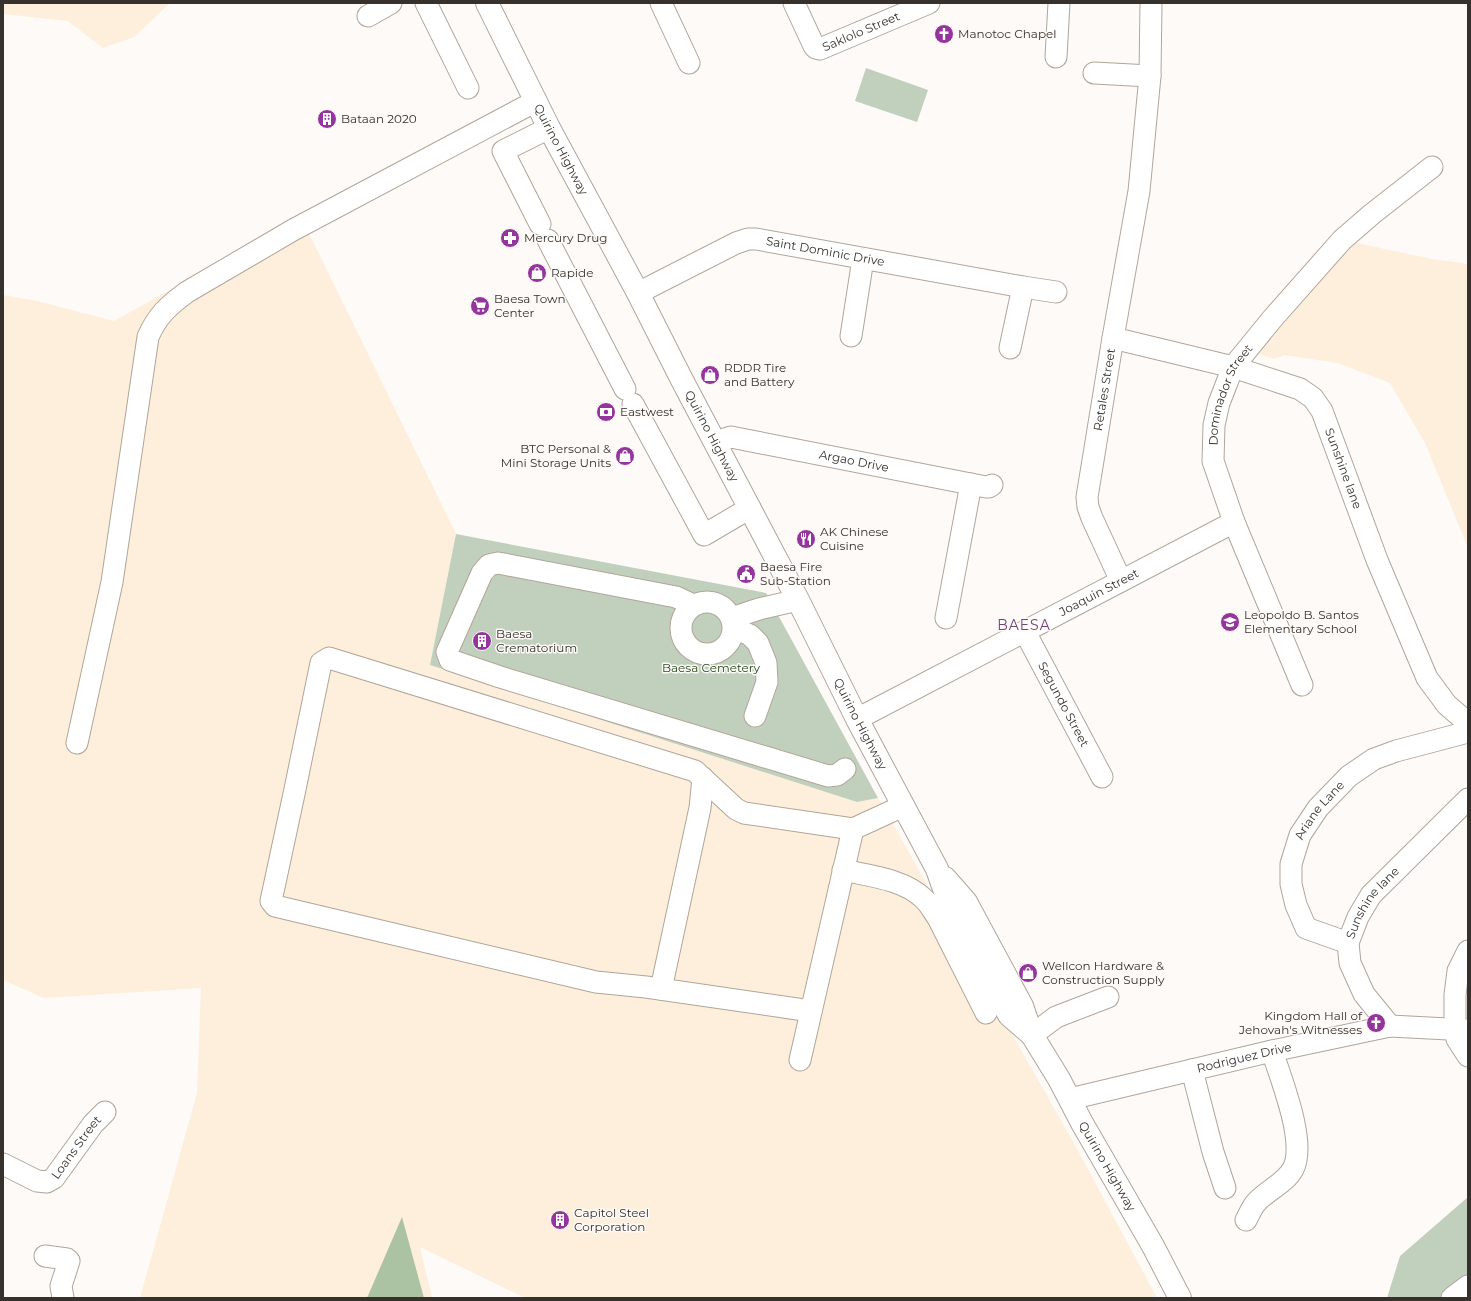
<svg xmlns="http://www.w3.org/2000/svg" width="1471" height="1301" font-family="Montserrat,sans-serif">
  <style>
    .industrial { fill: #fdefdb }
    .green { fill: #c1d0bc }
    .forest { fill: #abc3a3 }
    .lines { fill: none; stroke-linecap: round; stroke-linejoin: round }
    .minor-casing { stroke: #b2a599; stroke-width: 23 }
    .major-casing { stroke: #b2a599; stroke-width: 24 }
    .minor { stroke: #fff; stroke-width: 21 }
    .major { stroke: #fff; stroke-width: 22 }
    .labels { text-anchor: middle; stroke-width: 3; stroke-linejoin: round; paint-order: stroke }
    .street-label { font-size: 12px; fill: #36312c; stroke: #fdfaf8 }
    .poi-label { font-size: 12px; fill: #36312c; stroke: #fdfaf8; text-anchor: start }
    .park-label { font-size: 12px; fill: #28491c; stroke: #fdfaf8 }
    .quarter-label { font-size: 14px; letter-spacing: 1px; fill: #734377; stroke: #fdfaf8 }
  </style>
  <rect width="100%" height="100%" fill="#fdfaf8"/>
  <g class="industrial">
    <path d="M3 3H170L134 37 103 48 68 21 3 14Z"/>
    <path d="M301 217 456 534 430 665 857 802 878 798 1075 1145 1157 1298H525L420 1247 432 1298H140L197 1093 201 988 44 998 3 980V295L37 301 114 321Z"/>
    <path d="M1347 241 1432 259 1468 264V548L1425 443 1390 383 1338 363 1285 355 1274 359 1259 354 1276 333Z"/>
  </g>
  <g class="green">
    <path d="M866 68 928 90 917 122 855 101Z"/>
    <path d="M456 534 766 593 878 798 857 802 430 665Z"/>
    <path d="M1468 1197V1298H1387L1400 1256Z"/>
  </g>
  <path class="forest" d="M402 1217 424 1298H367Z"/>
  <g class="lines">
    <g class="minor-casing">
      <g id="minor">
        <path d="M426 3 468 88"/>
        <path d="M661 3 689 63"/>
        <path id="s1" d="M794 3 814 46 816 48 820 49 929 3"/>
        <path d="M368 16 391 3"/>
        <path d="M1056 57 1059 3"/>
        <path d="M1094 73 1150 76"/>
        <path d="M540 224 503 151 549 128"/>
        <path d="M548 240 625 389"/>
        <path id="s2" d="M638 293 736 243 748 239H756L1023 287 1056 292"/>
        <path d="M851 336 863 259"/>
        <path id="s3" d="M1113 338 1233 367 1285 384 1300 389 1313 398 1322 411 1377 560 1427 678 1447 705 1468 723"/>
        <path d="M1010 348 1023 287"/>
        <path d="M633 404 704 535 750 508"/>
        <path id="s4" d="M715 442 731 437 741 439 986 487H989L992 485"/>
        <path id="s5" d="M1121 581 1092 518 1088 507 1087 497 1113 338 1139 191 1150 76 1151 3"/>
        <circle cx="707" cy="628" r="26"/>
        <path d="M693 605 676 597 498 563 489 565 482 573 447 652 450 660 500 677 828 776 837 775 845 769"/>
        <path d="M732 618 759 609 798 600"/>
        <path d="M946 618 971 484"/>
        <path d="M734 628 750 635 758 643 766 663 767 682 755 716"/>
        <path id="s6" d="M1025 632 1102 777"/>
        <path id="s7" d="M1302 685 1234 522 1213 461 1214 425 1219 403 1233 367 1273 318 1342 240 1372 214 1432 167"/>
        <path id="s8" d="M857 719 1234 522"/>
        <path d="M77 743 112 582 148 337C157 316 168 306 187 292L293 230 536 101"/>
        <path d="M843 870C869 876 903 879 923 898 929 903 933 911 938 918L986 1013"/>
        <path id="s9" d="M1348 943 1306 928 1296 905 1291 884V864L1300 835 1318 808 1349 776 1374 759 1396 751 1468 732"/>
        <path d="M1468 951 1458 971 1455 995V1029L1457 1039 1468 1056"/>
        <path d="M661 989 700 808 703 778"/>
        <path d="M811 1011 646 987 596 982 275 906 271 901 294 794 321 663 329 658 695 771 736 809 744 813 853 829 903 806"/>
        <path id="s10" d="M1390 1026 1364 994 1350 963 1348 943 1351 935 1358 917 1371 895 1468 799"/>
        <path d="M1032 1035 1056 1017 1108 997"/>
        <path d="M800 1060 853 829"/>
        <path d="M1192 1070 1213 1152 1225 1188"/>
        <path id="s11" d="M1070 1099 1272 1051 1390 1026 1468 1030"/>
        <path id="s12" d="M3 1164 37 1181 47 1182 54 1178 93 1124 105 1112"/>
        <path d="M1246 1220C1249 1215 1251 1209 1255 1204 1265 1191 1285 1184 1293 1169 1307 1143 1281 1079 1272 1051"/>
        <path d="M45 1256 67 1259 69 1261 61 1286 63 1298"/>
        <path d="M1452 1298 1468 1286"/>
      </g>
    </g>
    <g class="major-casing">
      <g id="major">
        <path id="s13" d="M487 3 549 128 638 293 682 380 798 600 857 719 937 869 952 912 1009 1015 1032 1035"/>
        <path id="s14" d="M945 878 966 902 1022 1006 1032 1035 1059 1079 1082 1123 1153 1246 1180 1298"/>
      </g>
    </g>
    <use href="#minor" class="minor"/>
    <use href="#major" class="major"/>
  </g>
  <defs>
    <g id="church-disc" transform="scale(1)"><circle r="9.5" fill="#94359d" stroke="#fdfaf8"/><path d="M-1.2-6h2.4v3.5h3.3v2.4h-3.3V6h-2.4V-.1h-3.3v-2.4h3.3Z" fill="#fff"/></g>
    <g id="building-disc" transform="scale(1)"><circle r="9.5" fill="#94359d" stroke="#fdfaf8"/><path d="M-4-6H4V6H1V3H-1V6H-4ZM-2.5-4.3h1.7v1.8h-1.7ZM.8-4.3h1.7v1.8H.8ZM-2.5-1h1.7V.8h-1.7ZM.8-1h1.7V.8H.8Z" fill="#fff"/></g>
    <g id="pharmacy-disc" transform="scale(1)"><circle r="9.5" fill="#94359d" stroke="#fdfaf8"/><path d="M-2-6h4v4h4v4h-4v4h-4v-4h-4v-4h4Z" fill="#fff"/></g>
    <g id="shop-disc" transform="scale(1)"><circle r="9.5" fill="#94359d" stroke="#fdfaf8"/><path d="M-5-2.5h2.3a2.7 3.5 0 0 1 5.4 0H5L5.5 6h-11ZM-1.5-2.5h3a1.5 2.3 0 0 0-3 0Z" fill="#fff"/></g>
    <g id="supermarket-disc" transform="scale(1)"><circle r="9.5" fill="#94359d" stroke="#fdfaf8"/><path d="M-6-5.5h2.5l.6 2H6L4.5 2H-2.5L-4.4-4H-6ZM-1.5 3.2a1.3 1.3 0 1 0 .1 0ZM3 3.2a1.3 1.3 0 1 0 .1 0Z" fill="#fff"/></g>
    <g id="bank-disc" transform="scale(1)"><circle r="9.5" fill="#94359d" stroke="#fdfaf8"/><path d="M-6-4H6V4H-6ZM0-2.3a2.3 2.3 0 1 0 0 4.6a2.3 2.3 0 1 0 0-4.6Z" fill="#fff"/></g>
    <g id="restaurant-disc" transform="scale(1)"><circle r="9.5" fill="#94359d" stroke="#fdfaf8"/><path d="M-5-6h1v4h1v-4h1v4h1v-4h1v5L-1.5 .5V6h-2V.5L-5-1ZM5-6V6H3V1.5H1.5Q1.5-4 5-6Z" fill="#fff"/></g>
    <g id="civic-disc" transform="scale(1)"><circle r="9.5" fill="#94359d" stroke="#fdfaf8"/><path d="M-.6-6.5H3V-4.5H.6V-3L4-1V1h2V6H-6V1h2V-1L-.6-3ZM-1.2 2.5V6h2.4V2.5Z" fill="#fff"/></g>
    <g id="school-disc" transform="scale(1)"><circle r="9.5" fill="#94359d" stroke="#fdfaf8"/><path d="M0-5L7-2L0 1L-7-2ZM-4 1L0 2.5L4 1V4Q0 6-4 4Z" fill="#fff"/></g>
  </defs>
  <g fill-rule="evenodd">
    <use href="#church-disc" x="944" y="34"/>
    <use href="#building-disc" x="327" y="119"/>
    <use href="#pharmacy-disc" x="510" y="238"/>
    <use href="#shop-disc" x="537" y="273"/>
    <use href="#supermarket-disc" x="480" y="306"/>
    <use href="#shop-disc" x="710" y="375"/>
    <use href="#bank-disc" x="606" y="412"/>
    <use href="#shop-disc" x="625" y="456"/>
    <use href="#restaurant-disc" x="806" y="539"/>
    <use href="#civic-disc" x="746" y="574"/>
    <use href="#school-disc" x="1230" y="622"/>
    <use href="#building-disc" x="482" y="641"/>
    <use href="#shop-disc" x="1028" y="973"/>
    <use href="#church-disc" x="1376" y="1023"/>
    <use href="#building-disc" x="560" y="1220"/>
  </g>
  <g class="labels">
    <g class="street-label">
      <text dy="4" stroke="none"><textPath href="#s1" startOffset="99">Saklolo Street</textPath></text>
      <text dy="4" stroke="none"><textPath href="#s13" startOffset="164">Quirino Highway</textPath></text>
      <text dy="4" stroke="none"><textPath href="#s2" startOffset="201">Saint Dominic Drive</textPath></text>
      <text dy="4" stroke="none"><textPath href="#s5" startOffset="200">Retales Street</textPath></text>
      <text dy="4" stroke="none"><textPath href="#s7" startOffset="311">Dominador Street</textPath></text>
      <text dy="4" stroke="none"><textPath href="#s13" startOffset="488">Quirino Highway</textPath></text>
      <text dy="4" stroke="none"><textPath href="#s4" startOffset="142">Argao Drive</textPath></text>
      <text dy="4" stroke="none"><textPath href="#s3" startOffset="287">Sunshine lane</textPath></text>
      <text dy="4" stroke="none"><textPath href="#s8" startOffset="273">Joaquin Street</textPath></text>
      <text dy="4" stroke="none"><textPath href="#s6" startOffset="82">Segundo Street</textPath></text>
      <text dy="4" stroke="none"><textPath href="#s13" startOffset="812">Quirino Highway</textPath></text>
      <text dy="4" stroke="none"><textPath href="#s9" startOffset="173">Ariane Lane</textPath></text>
      <text dy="4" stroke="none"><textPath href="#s10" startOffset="143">Sunshine lane</textPath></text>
      <text dy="4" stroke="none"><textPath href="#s11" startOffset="179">Rodriguez Drive</textPath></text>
      <text dy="4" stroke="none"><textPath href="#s12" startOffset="94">Loans Street</textPath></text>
      <text dy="4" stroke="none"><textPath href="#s14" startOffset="332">Quirino Highway</textPath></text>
    </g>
    <g class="poi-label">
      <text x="958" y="38">Manotoc Chapel</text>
      <text x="341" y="123">Bataan 2020</text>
      <text x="524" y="242">Mercury Drug</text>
      <text x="551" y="277">Rapide</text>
      <text x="494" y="303">Baesa Town<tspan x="494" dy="14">Center</tspan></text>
      <text x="724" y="372">RDDR Tire<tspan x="724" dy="14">and Battery</tspan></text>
      <text x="620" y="416">Eastwest</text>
      <text x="611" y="453" text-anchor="end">BTC Personal &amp;<tspan x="611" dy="14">Mini Storage Units</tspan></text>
      <text x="820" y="536">AK Chinese<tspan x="820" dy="14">Cuisine</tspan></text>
      <text x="760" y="571">Baesa Fire<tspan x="760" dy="14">Sub-Station</tspan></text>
      <text x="1244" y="619">Leopoldo B. Santos<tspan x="1244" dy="14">Elementary School</tspan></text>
      <text x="496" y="638">Baesa<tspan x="496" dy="14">Crematorium</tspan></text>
      <text x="1042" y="970">Wellcon Hardware &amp;<tspan x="1042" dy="14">Construction Supply</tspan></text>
      <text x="1362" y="1020" text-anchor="end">Kingdom Hall of<tspan x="1362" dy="14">Jehovah's Witnesses</tspan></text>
      <text x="574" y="1217">Capitol Steel<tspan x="574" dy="14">Corporation</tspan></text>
    </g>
    <g class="park-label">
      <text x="711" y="672">Baesa Cemetery</text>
    </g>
    <g class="quarter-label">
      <text x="1024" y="630">BAESA</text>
    </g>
  </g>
  <rect width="1471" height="1301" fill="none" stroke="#36312c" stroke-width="8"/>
</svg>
